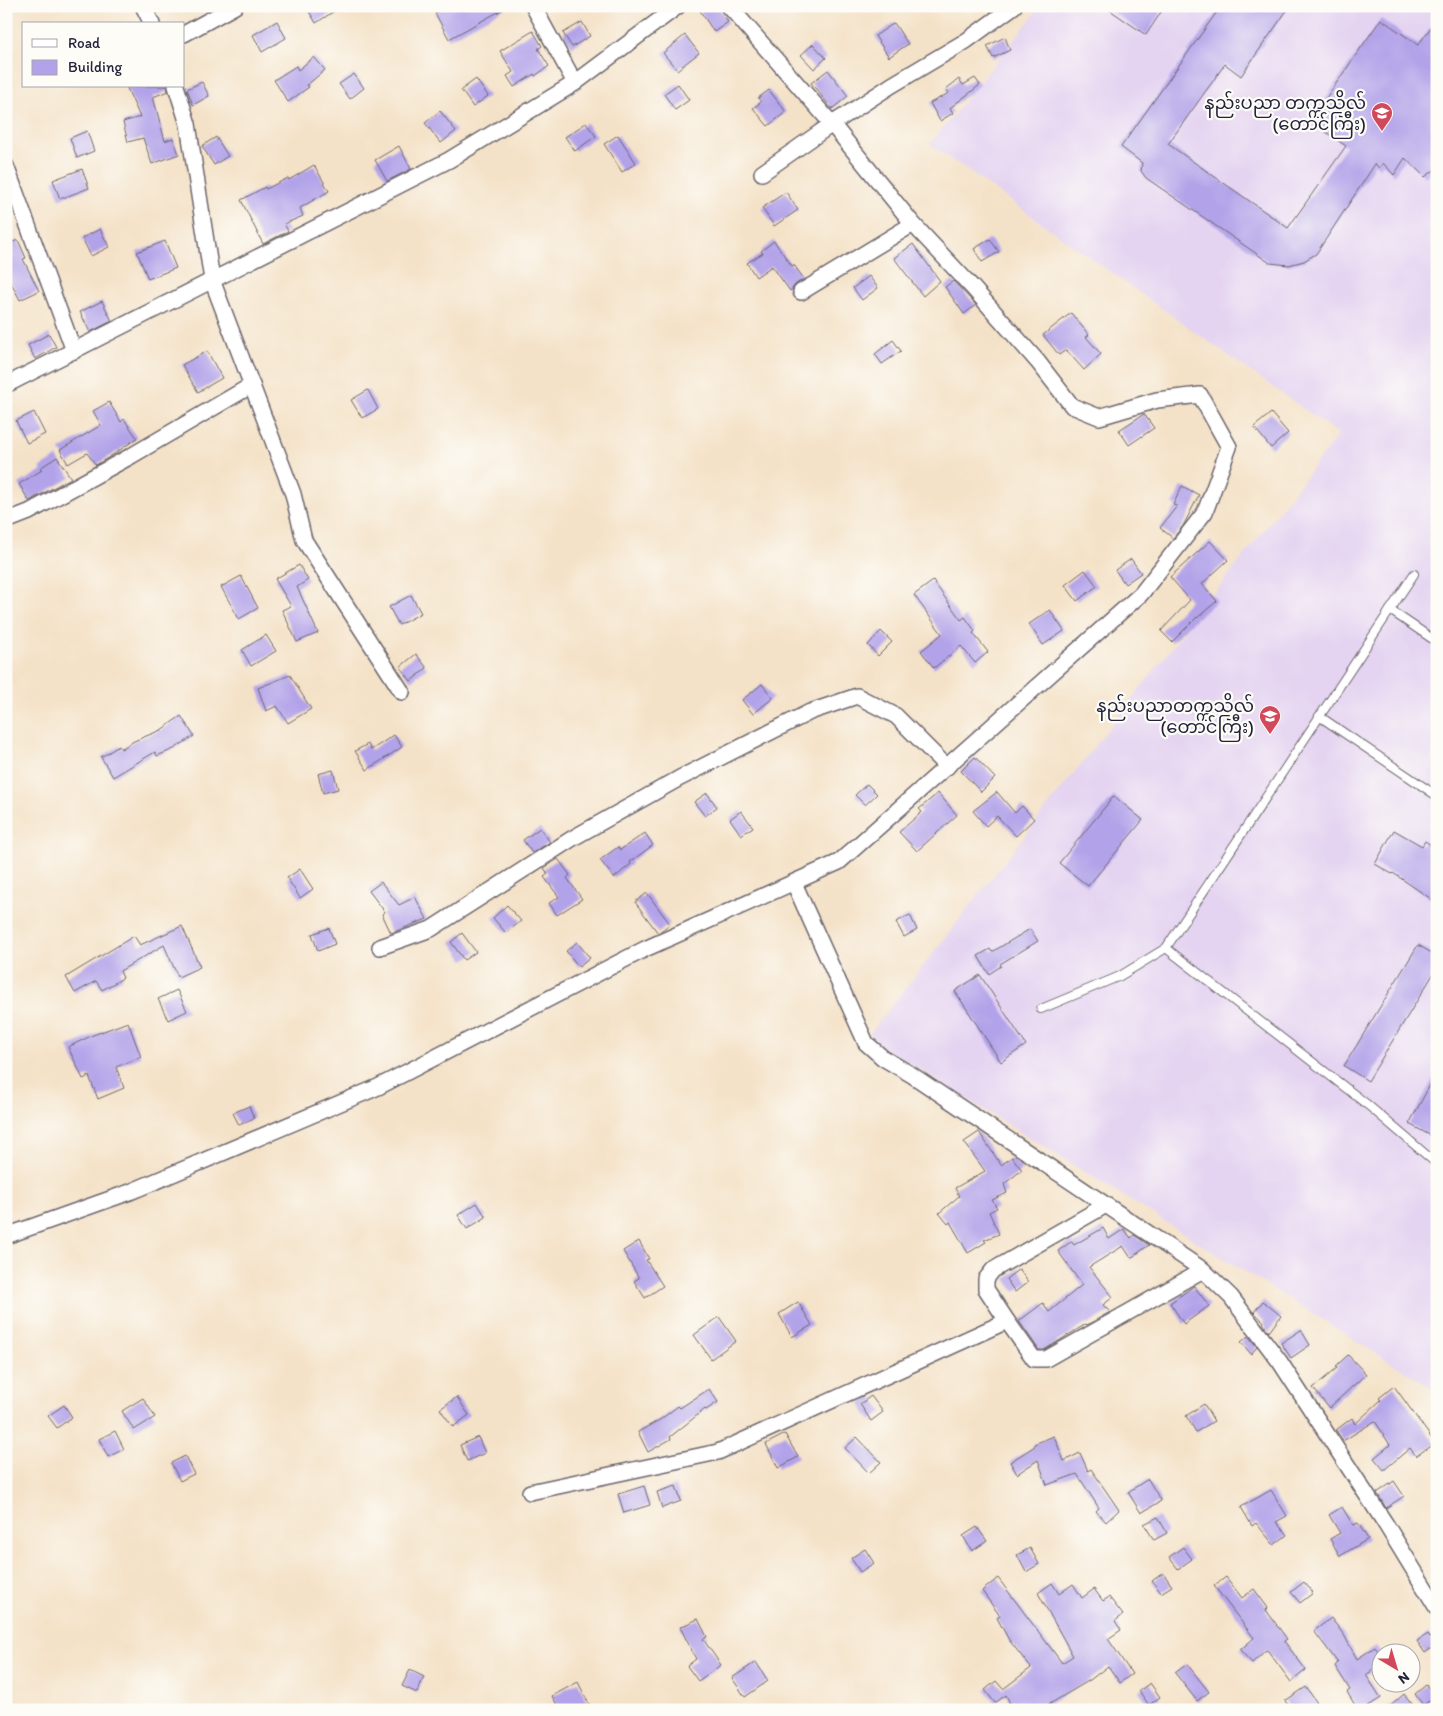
<svg xmlns="http://www.w3.org/2000/svg" width="1443" height="1716" font-family="Itim,'Noto Sans Myanmar',sans-serif">
  <style>
    .built { fill: #e4d3f1 }
    .building { fill: #b2a2e9 }
    .lines { fill: none; stroke-linecap: round; stroke-linejoin: round }
    .lane-casing { stroke: #6c656c; stroke-width: 10 }
    .street-casing { stroke: #6c656c; stroke-width: 18 }
    .lane { stroke: #fff; stroke-width: 8 }
    .street { stroke: #fff; stroke-width: 15 }
    .labels { text-anchor: middle; stroke-width: 4.5; stroke-linejoin: round; paint-order: stroke }
    .poi-label { font-size: 18px; fill: #22223b; stroke: #fdfcf7; text-anchor: end }
  </style>
  <rect width="100%" height="100%" fill="#fdfcf7"/>
  <filter id="ink" filterUnits="userSpaceOnUse"><feTurbulence type="fractalNoise" baseFrequency=".02" numOctaves="2"/><feDisplacementMap in="SourceGraphic" scale="10" xChannelSelector="R" yChannelSelector="G"/><feConvolveMatrix kernelMatrix="1 2 1 2 8 2 1 2 1" color-interpolation-filters="sRGB"/></filter>
  <filter id="wash" filterUnits="userSpaceOnUse"><feTurbulence type="fractalNoise" baseFrequency=".0096" numOctaves="4" result="noise"/><feDisplacementMap in="SourceGraphic" scale="20" xChannelSelector="R" yChannelSelector="G"/><feGaussianBlur stdDeviation="1.12" result="paint"/><feColorMatrix in="noise" values="0 0 0 0 0 0 0 0 0 0 0 0 0 0 0 0 0 1.4 0 .05"/><feComposite in="paint" operator="in"/></filter>
  <g filter="url(#wash)">
    <rect width="100%" height="100%" fill="#f4e2c8"/>
    <path class="built" d="M1041 6H1437V1391L875 1042 869 1035 1339 434 930 144Z"/>
    <g id="blocks">
      <g class="building">
        <path d="M306 6H342L316 23Z"/>
        <path d="M448 6H509L449 39 435 13Z"/>
        <path d="M697 6H718L728 22 714 32Z"/>
        <path d="M1104 6H1165L1146 35Z"/>
        <path d="M1221 6H1290L1241 76 1225 64 1168 144 1288 228 1346 146 1310 121 1381 19 1418 45 1437 19V168L1425 177 1405 158 1394 175 1383 163 1379 168 1375 164 1316 254 1304 261 1289 265 1270 263 1146 178 1141 171 1142 163 1121 147Z"/>
        <path d="M277 21 286 38 262 52 253 35Z"/>
        <path d="M582 22 590 36 572 47 563 33Z"/>
        <path d="M894 23 908 44 889 57 875 36Z"/>
        <path d="M533 31 542 46 538 49 549 66 535 76 534 74 514 87 507 76 513 72 500 51Z"/>
        <path d="M685 35 699 53 677 70 663 53Z"/>
        <path d="M1005 37 1010 50 993 58 987 46Z"/>
        <path d="M813 44 826 58 814 69 801 55Z"/>
        <path d="M314 57 325 70 307 85 309 87 288 102 274 80 296 66 298 70Z"/>
        <path d="M828 70 848 96 832 109 811 83Z"/>
        <path d="M354 74 364 88 350 99 339 84Z"/>
        <path d="M975 78 980 85 950 108 953 113 940 121 930 103 949 93 946 89 959 79 963 85Z"/>
        <path d="M476 79 488 96 473 107 461 90Z"/>
        <path d="M202 82 209 96 193 105 187 89Z"/>
        <path d="M678 84 689 100 675 110 664 94Z"/>
        <path d="M126 86H167L168 91 153 97 165 141 173 138 179 154 152 164 143 138 128 142 123 122 140 117Z"/>
        <path d="M769 90 786 112 768 126 753 108 761 102 758 98Z"/>
        <path d="M440 111 456 131 441 143 425 123Z"/>
        <path d="M586 123 596 136 575 151 565 137Z"/>
        <path d="M87 131 94 151 77 158 70 138Z"/>
        <path d="M618 135 636 163 622 172 604 144Z"/>
        <path d="M216 137 228 156 214 165 202 146Z"/>
        <path d="M399 146 411 169 387 181 375 160Z"/>
        <path d="M314 165 329 191 300 208 303 216 284 224 288 231 263 244 241 200 265 187 266 189 288 178 289 180Z"/>
        <path d="M82 169 89 188 60 199 53 180Z"/>
        <path d="M786 192 798 210 774 226 762 208Z"/>
        <path d="M100 229 109 247 91 256 82 238Z"/>
        <path d="M990 239 999 252 982 262 974 249Z"/>
        <path d="M18 240 26 258 23 259 39 291 20 300 6 273V245Z"/>
        <path d="M165 241 176 268 148 279 137 252Z"/>
        <path d="M774 241 792 266 794 265 804 279 796 284 790 291 772 266 756 277 747 263 763 253 761 251Z"/>
        <path d="M913 244 940 281 923 296 894 258Z"/>
        <path d="M869 276 878 288 862 300 853 288Z"/>
        <path d="M953 281 976 305 964 314 945 287Z"/>
        <path d="M102 301 112 321 90 332 80 312Z"/>
        <path d="M1071 313 1089 335 1086 337 1101 354 1084 370 1066 350 1059 355 1043 335Z"/>
        <path d="M49 334 56 347 35 359 28 345Z"/>
        <path d="M893 340 901 351 882 364 875 354Z"/>
        <path d="M207 351 222 378 198 392 182 365Z"/>
        <path d="M368 390 378 409 362 418 351 400Z"/>
        <path d="M109 402 121 422 124 419 137 438 114 454 96 465 87 453 68 464 60 450 101 425 93 411Z"/>
        <path d="M34 412 45 434 27 443 16 421Z"/>
        <path d="M1271 413 1288 433 1271 448 1254 427Z"/>
        <path d="M1144 414 1154 428 1129 445 1119 430Z"/>
        <path d="M57 457 71 478 29 501 19 484 42 470 40 468Z"/>
        <path d="M1182 486 1199 495 1183 526 1173 538 1160 528 1177 506 1173 505Z"/>
        <path d="M1210 541 1228 560 1202 584 1217 601 1197 618V617L1172 642 1161 631 1190 600 1170 577Z"/>
        <path d="M1131 559 1141 573 1125 584 1115 570Z"/>
        <path d="M299 565 308 580 297 587 318 633 297 642 282 610 291 606 275 579Z"/>
        <path d="M1085 570 1097 586 1077 601 1065 585Z"/>
        <path d="M241 576 258 608 239 619 221 587Z"/>
        <path d="M933 581 961 620 965 617 975 631 973 633 988 652 975 663 961 646 934 668 921 651 942 634 914 595Z"/>
        <path d="M411 595 421 613 399 625 389 607Z"/>
        <path d="M1050 610 1064 631 1043 645 1029 624Z"/>
        <path d="M881 631 892 642 878 656 868 645Z"/>
        <path d="M266 635 276 651 251 666 242 650Z"/>
        <path d="M416 654 427 668 411 681 400 667Z"/>
        <path d="M290 675 311 709 288 723 277 706 266 711 258 688Z"/>
        <path d="M762 684 773 698 753 714 742 700Z"/>
        <path d="M181 716 194 736 174 749 157 756 155 752 113 777 101 757 119 746 121 749 134 741 161 730Z"/>
        <path d="M394 735 402 747 367 770 355 751 368 744 371 750Z"/>
        <path d="M975 757 995 778 981 792 961 771Z"/>
        <path d="M333 770 338 789 323 793 318 774Z"/>
        <path d="M867 784 877 794 865 805 855 795Z"/>
        <path d="M997 792 1015 813 1022 806 1034 819 1016 836 997 816 986 826 973 811Z"/>
        <path d="M707 793 717 807 705 816 694 802Z"/>
        <path d="M938 793 957 815 917 851 899 832 922 812 919 809Z"/>
        <path d="M1114 796 1143 820 1088 886 1059 863Z"/>
        <path d="M741 811 753 827 741 835 730 819Z"/>
        <path d="M540 828 550 842 532 853 523 840Z"/>
        <path d="M1394 830 1422 846 1425 841 1437 849V903L1393 873 1392 874 1375 864Z"/>
        <path d="M645 833 653 845 630 862 631 864 614 878 600 860 618 847 620 850Z"/>
        <path d="M558 859 570 875 567 878 582 899 557 915 549 903 559 897 544 877 548 874 544 868Z"/>
        <path d="M300 869 313 889 300 898 287 878Z"/>
        <path d="M381 882 399 905 415 897 427 919 391 933 382 914 385 912 369 891Z"/>
        <path d="M647 893 670 924 658 933 635 902Z"/>
        <path d="M507 905 521 921 506 933 493 918Z"/>
        <path d="M910 915 917 930 904 937 896 922Z"/>
        <path d="M182 926 200 967 178 977 164 945 120 971 123 978 102 990 96 981 75 993 66 977 134 936 140 945Z"/>
        <path d="M329 928 335 944 318 951 312 934Z"/>
        <path d="M1030 929 1038 941 1000 964 1001 966 989 974 978 956 990 949 992 952Z"/>
        <path d="M462 933 476 952 464 960 451 942Z"/>
        <path d="M577 942 590 958 579 967 566 951Z"/>
        <path d="M1418 945 1437 956V968L1368 1081 1344 1066Z"/>
        <path d="M980 975 1026 1045 1001 1062 955 991Z"/>
        <path d="M177 990 187 1011 168 1020 158 999Z"/>
        <path d="M128 1022 141 1057 116 1067 124 1088 98 1099 89 1076 83 1079 68 1047 93 1035Z"/>
        <path d="M1437 1072V1139L1409 1124Z"/>
        <path d="M249 1106 254 1118 239 1125 233 1113Z"/>
        <path d="M979 1132 1001 1165 1012 1157 1022 1170 1004 1184 1007 1193 992 1200 997 1208 989 1212 999 1234 984 1240 986 1242 968 1253 950 1222 948 1224 939 1213 959 1196 955 1188 985 1171 964 1142Z"/>
        <path d="M477 1203 486 1217 467 1229 458 1215Z"/>
        <path d="M1103 1228 1109 1239 1124 1229 1131 1238 1134 1235 1149 1245 1131 1258 1123 1246 1089 1267 1113 1297 1103 1305 1110 1312 1087 1325 1086 1324 1044 1350H1039L1019 1321 1043 1303 1049 1312 1082 1285 1058 1251 1072 1241 1074 1245Z"/>
        <path d="M639 1241 649 1259 646 1260 663 1286 645 1298 634 1281 639 1278 623 1251Z"/>
        <path d="M1019 1269 1028 1282 1015 1292 1006 1279Z"/>
        <path d="M1194 1286 1209 1306 1184 1324 1170 1303Z"/>
        <path d="M1263 1301 1281 1316 1269 1332 1263 1323 1264 1322 1254 1312Z"/>
        <path d="M798 1302 812 1325 792 1337 779 1314Z"/>
        <path d="M719 1317 736 1341 711 1359 694 1335Z"/>
        <path d="M1301 1330 1310 1345 1291 1358 1281 1343Z"/>
        <path d="M1248 1336 1257 1347 1251 1354 1241 1342Z"/>
        <path d="M1348 1355 1366 1374 1329 1408 1313 1388 1337 1368 1336 1366Z"/>
        <path d="M1394 1386 1435 1443 1416 1456 1410 1448 1384 1470 1374 1458 1390 1445 1375 1421 1343 1441 1336 1430 1352 1418 1355 1424 1381 1400 1379 1398Z"/>
        <path d="M709 1389 718 1402 706 1410 705 1409 670 1437 671 1439 648 1452 638 1432 661 1419 678 1406 680 1408Z"/>
        <path d="M871 1396 883 1412 871 1421 860 1404Z"/>
        <path d="M457 1397 469 1415 453 1427 440 1409Z"/>
        <path d="M143 1398 155 1417 134 1430 122 1411Z"/>
        <path d="M1204 1404 1214 1421 1196 1432 1186 1416Z"/>
        <path d="M64 1405 72 1417 57 1428 48 1416Z"/>
        <path d="M115 1431 124 1449 108 1457 99 1439Z"/>
        <path d="M785 1434 798 1457 778 1468 766 1444Z"/>
        <path d="M1054 1436 1064 1461 1080 1453 1088 1471 1091 1469 1119 1510 1106 1522 1096 1511 1099 1508 1077 1474 1047 1485 1038 1460 1017 1474 1010 1462 1035 1446 1034 1444Z"/>
        <path d="M478 1437 485 1453 467 1461 460 1445Z"/>
        <path d="M857 1437 881 1462 869 1473 845 1448Z"/>
        <path d="M185 1456 194 1474 180 1481 171 1463Z"/>
        <path d="M1148 1479 1161 1501 1141 1513 1128 1492Z"/>
        <path d="M1394 1481 1404 1496 1386 1508 1377 1493Z"/>
        <path d="M644 1486 650 1505 624 1513 618 1494Z"/>
        <path d="M676 1486 681 1501 662 1508 657 1492Z"/>
        <path d="M1271 1490 1287 1516 1276 1522 1287 1535 1274 1545 1256 1523 1252 1526 1241 1507Z"/>
        <path d="M1342 1507 1353 1525 1358 1523 1368 1539 1340 1556 1330 1539 1340 1533 1329 1515Z"/>
        <path d="M1158 1517 1167 1533 1154 1540 1144 1524Z"/>
        <path d="M977 1527 987 1541 972 1551 963 1536Z"/>
        <path d="M1183 1547 1192 1559 1178 1569 1169 1557Z"/>
        <path d="M1030 1548 1039 1564 1026 1572 1017 1555Z"/>
        <path d="M865 1549 874 1563 860 1572 851 1558Z"/>
        <path d="M1163 1573 1172 1586 1161 1593 1152 1581Z"/>
        <path d="M1226 1577 1242 1598 1254 1589 1268 1608 1266 1610 1287 1639 1284 1641 1306 1670 1291 1682 1268 1651 1266 1650 1252 1663 1240 1650 1254 1638 1214 1586Z"/>
        <path d="M998 1578 1062 1663 1073 1656 1038 1593 1052 1583 1059 1594 1073 1584 1082 1598 1094 1589 1103 1601 1109 1597 1123 1615 1115 1621 1121 1630 1108 1639 1132 1674 1120 1683 1108 1666 1090 1680 1048 1705 1051 1710H1013L1006 1695 995 1703 985 1690 996 1681 1003 1689 1031 1668 1009 1640 997 1618 1000 1616 982 1591Z"/>
        <path d="M1304 1582 1313 1593 1300 1603 1291 1592Z"/>
        <path d="M1331 1618 1344 1635 1357 1659 1375 1647 1380 1654V1665L1366 1675 1381 1698 1362 1710H1358L1347 1692 1350 1690 1335 1666 1338 1663 1314 1631Z"/>
        <path d="M698 1619 707 1637 703 1639 721 1665 698 1681 687 1666 696 1659 680 1627Z"/>
        <path d="M1428 1634 1436 1645 1425 1653 1417 1641Z"/>
        <path d="M756 1662 768 1681 745 1697 732 1678Z"/>
        <path d="M1187 1664 1209 1692 1197 1701 1175 1673Z"/>
        <path d="M410 1670 424 1677 417 1693 402 1686Z"/>
        <path d="M578 1682 592 1710H560L552 1696Z"/>
        <path d="M1150 1683 1160 1697 1149 1705 1139 1691Z"/>
        <path d="M1426 1685 1435 1697 1423 1705 1415 1694Z"/>
        <path d="M1306 1687 1322 1710H1292L1285 1701Z"/>
        <path d="M1404 1694 1417 1710H1386Z"/>
      </g>
    </g>
  </g>
  <g filter="url(#ink)">
    <use href="#blocks" fill-opacity="0" stroke="#6c656c" stroke-width="1"/>
    <g class="lines">
      <g class="lane-casing">
        <g id="lane">
          <path d="M1390 610 1437 642"/>
          <path d="M1319 716 1437 796"/>
          <path d="M1166 948 1369 1106 1437 1164"/>
          <path d="M1041 1009 1120 976 1166 948 1414 574"/>
        </g>
      </g>
      <g class="street-casing">
        <g id="street">
          <path d="M143 6 152 24"/>
          <path d="M533 6 575 83"/>
          <path d="M184 34 235 6"/>
          <path d="M176 86 188 124 212 280 293 494 304 540 402 692"/>
          <path d="M6 166 74 351"/>
          <path d="M762 173 832 124 892 85 966 41 1014 6"/>
          <path d="M801 292 913 224"/>
          <path d="M6 385 449 160 575 83 678 6"/>
          <path d="M6 521 29 512 131 456 252 385"/>
          <path d="M794 883 866 1043 883 1058 912 1075 1203 1270 1231 1297 1280 1362 1385 1523 1437 1608"/>
          <path d="M380 947 431 929 573 838 680 778 810 712 857 696 896 716 947 767"/>
          <path d="M6 1236 130 1192 378 1087 645 949 839 862 1141 594 1205 512 1229 447 1200 395 1157 400 1099 417 1072 406 1038 362 973 288 913 224 832 124 729 6"/>
          <path d="M1007 1321 1034 1359H1046L1203 1270"/>
          <path d="M530 1492 718 1452 1007 1321 986 1289V1279L993 1270 1106 1205"/>
        </g>
      </g>
      <use href="#lane" class="lane"/>
      <use href="#street" class="street"/>
    </g>
  </g>
  <defs>
    <g id="university-pin" transform="scale(1.125)"><path d="M0 17L-7.5 6A9.5 9.5 0 1 1 7.5 6Z" fill="#d1495b" stroke="#fdfcf7"/><path d="M0-5L7-2L0 1L-7-2ZM-4 1L0 2.5L4 1V4Q0 6-4 4Z" fill="#fff"/></g>
  </defs>
  <g fill-rule="evenodd">
    <use href="#university-pin" x="1382" y="113"/>
    <use href="#university-pin" x="1270" y="716"/>
  </g>
  <g class="labels">
    <g class="poi-label">
      <text x="1366" y="109">နည်းပညာ တက္ကသိုလ်<tspan x="1366" dy="21">(တောင်ကြီး)</tspan></text>
      <text x="1254" y="712">နည်းပညာတက္ကသိုလ်<tspan x="1254" dy="21">(တောင်ကြီး)</tspan></text>
    </g>
  </g>
  <rect width="1443" height="1716" fill="none" stroke="#fdfcf7" stroke-width="25"/>
  <rect x="22" y="22" width="162" height="65" fill="#fdfcf7" stroke="#a5a5ac"/>
  <rect x="32" y="39" width="25" height="8" fill="#ffffff" stroke="#a5a5ac"/>
  <text x="68" y="48" font-size="15" fill="#22223b">Road</text>
  <rect x="32" y="60" width="25" height="15" fill="#b2a2e9" stroke="#a5a5ac"/>
  <text x="68" y="72" font-size="15" fill="#22223b">Building</text>
  <g transform="translate(1396 1668) rotate(142)"><circle r="24" fill="#fdfcf7" stroke="#a5a5ac"/>
  <path d="M0-4L9 19L0 12L-9 19Z" fill="#d1495b"/>
  <text y="-8" font-size="14" font-weight="bold" text-anchor="middle" fill="#22223b">N</text>
  </g>
</svg>
